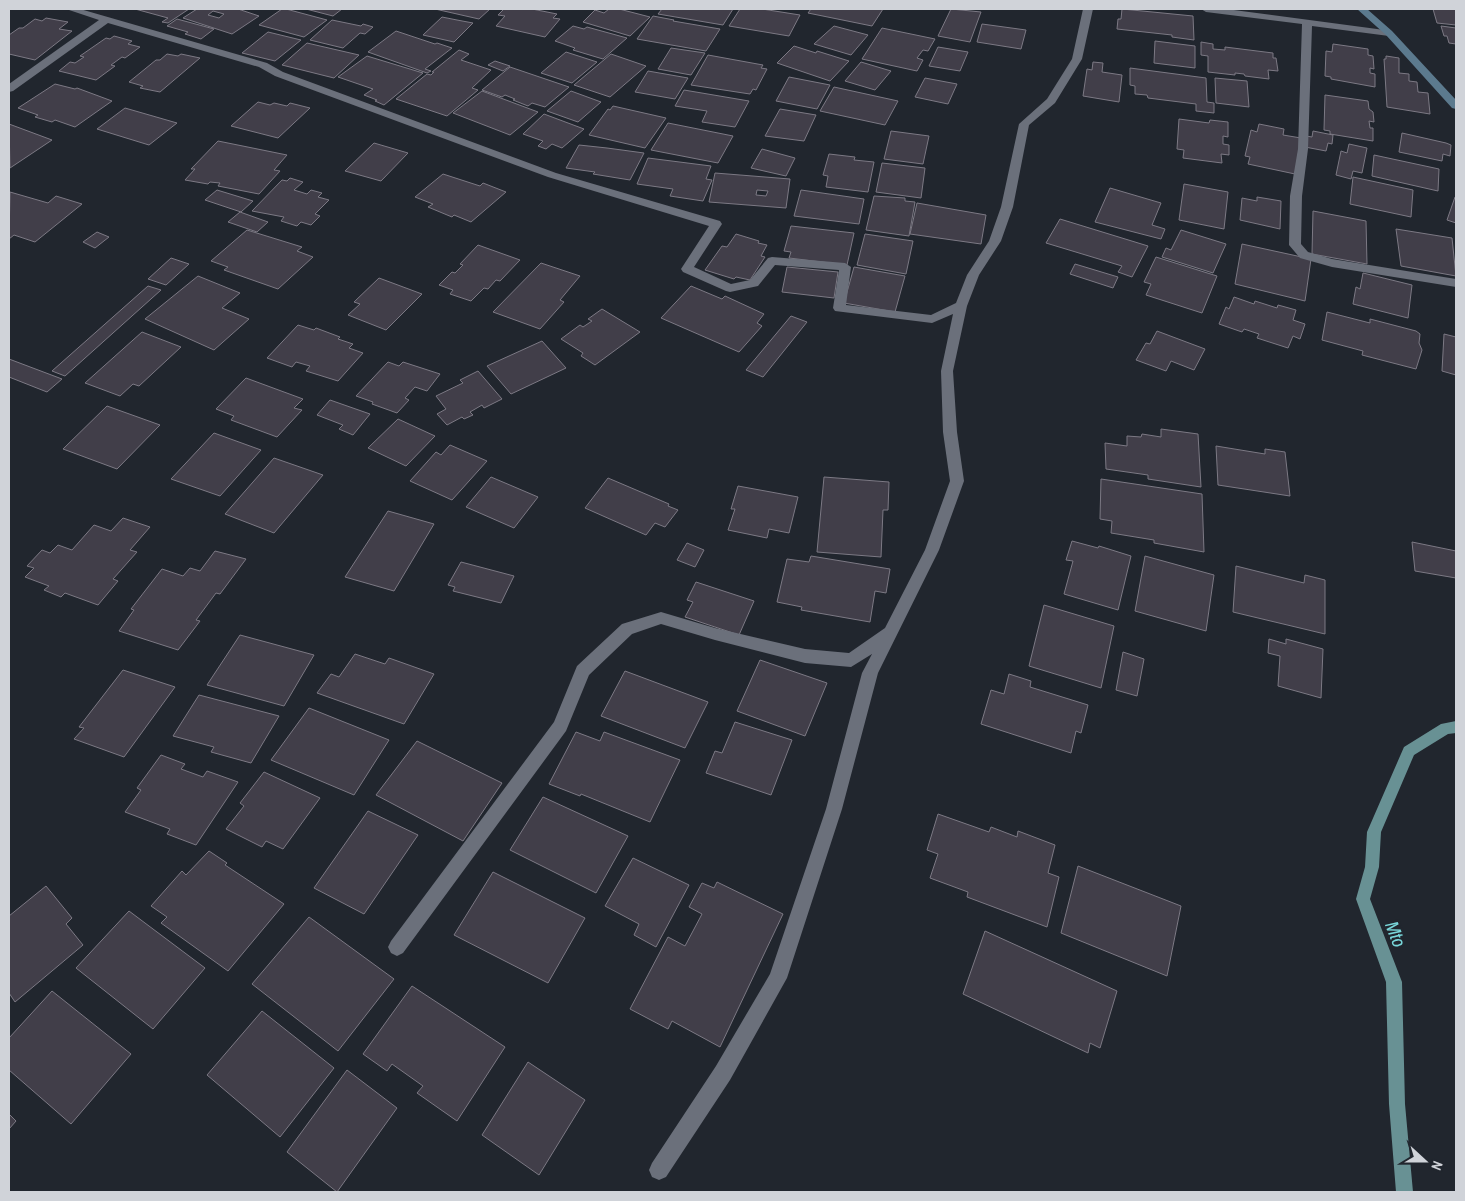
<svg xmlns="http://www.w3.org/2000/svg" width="1465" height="1201" font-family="'Archivo Narrow',sans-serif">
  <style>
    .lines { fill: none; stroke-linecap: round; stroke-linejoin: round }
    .stream { fill: #689194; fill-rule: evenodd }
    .building { fill: #413e49; stroke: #7c7984; fill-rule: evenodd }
    .street { fill: #6b707b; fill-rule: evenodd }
    .secondary { fill: #5c7a8e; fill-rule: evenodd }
    .labels { text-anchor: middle; stroke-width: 5; stroke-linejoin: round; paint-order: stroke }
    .near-water-label { font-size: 19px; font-style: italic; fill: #79d7da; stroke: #21262e }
  </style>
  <rect width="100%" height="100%" fill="#21262e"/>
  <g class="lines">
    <path class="stream" d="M1456 721V733L1448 734 1414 755 1381 832 1379 867 1370 899 1402 982 1405 1104 1413 1192H1396L1389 1104 1386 982 1356 899 1365 867 1367 832 1404 747 1441 724Z"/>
  </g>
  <g class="building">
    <path d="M135 9H189L168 23 162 22 168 18Z"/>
    <path d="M197 9H238L259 16 232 34 183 18ZM213 11 224 14 219 18 208 15Z"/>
    <path d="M282 9H286L327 20 304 37 259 25Z"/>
    <path d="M306 9H342L333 16Z"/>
    <path d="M435 9H490L479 19Z"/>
    <path d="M504 9H532L557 14 553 18 560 19 545 37 496 26 505 16 498 15Z"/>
    <path d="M609 9H619L650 17 630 36 583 22 595 10 604 13Z"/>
    <path d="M662 9H733L723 25 658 14Z"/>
    <path d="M740 9H762L800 15 789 36 729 26Z"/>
    <path d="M811 9H883L872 26 808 13Z"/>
    <path d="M951 9 981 12 970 42 938 36Z"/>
    <path d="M1122 9 1193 16 1194 40 1172 37V35L1117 29 1118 19H1121Z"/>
    <path d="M1433 9H1456V25L1437 23Z"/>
    <path d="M653 16 674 20 673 21 720 29 706 51 637 39Z"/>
    <path d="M442 17 457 20 473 23 454 42 423 35Z"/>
    <path d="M46 18 68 22 59 29 72 31 35 60 9 54V35L19 28H23L35 19 42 21Z"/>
    <path d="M177 19 214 29 201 39 185 34 188 32 167 26Z"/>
    <path d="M332 20 361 26 363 24 373 27 365 34 360 33 343 48 310 40Z"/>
    <path d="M982 24 1026 30 1021 49 977 42Z"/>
    <path d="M573 26 584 29 587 27 627 38 603 59 573 50 575 48 555 41Z"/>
    <path d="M834 26 868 35 851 55 814 44Z"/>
    <path d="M1441 26 1456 28V44L1449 43 1447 36H1444Z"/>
    <path d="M882 28 935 39 928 51 923 50 917 58 923 60 917 71 862 59Z"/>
    <path d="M396 31 435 44 437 43 452 48 425 69 431 71 427 73 368 52Z"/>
    <path d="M268 32 301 40 275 61 242 53Z"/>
    <path d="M114 36 132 41 128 44 140 47 125 58 122 57 111 65 115 66 96 80 59 71 70 62 75 63 84 57 80 56 106 38 110 39Z"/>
    <path d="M1155 41 1195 46V68L1154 63Z"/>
    <path d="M1201 42 1213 44V49L1225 50V47L1273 53V58H1276L1278 71 1268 70 1269 79 1245 76 1244 74 1235 73V75L1208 72V56L1201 55Z"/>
    <path d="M307 43 359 55 334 78 282 65Z"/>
    <path d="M1333 44 1368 49V55L1373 56 1374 69 1370 68V73L1375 74V87L1331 79V77L1325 76 1326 51 1332 52Z"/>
    <path d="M794 46 816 53 817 51 849 61 830 81 777 63Z"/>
    <path d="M938 47 968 52 960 71 929 66Z"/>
    <path d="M671 48 705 53 691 75 658 69Z"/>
    <path d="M459 50 469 54 461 60 491 70 472 88 478 90 447 116 396 99 427 74 431 75 434 72H432Z"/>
    <path d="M566 52 597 62 572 83 541 73Z"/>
    <path d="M167 54 178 56 181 54 200 58 160 92 140 88 143 86 129 82 156 60H160Z"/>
    <path d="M611 54 646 66 610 97 574 85Z"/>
    <path d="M708 55 763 65 761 68 767 69 756 90 753 89 750 94 691 85Z"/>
    <path d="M367 56 423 73 384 105 375 101 377 100 364 95 373 89 338 77Z"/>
    <path d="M1386 56 1399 58V73L1409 74V81L1417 82 1418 92 1428 93 1430 114 1387 107 1384 59H1386Z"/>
    <path d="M495 61 510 66 503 71 488 65Z"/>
    <path d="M861 62 891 71 875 90 845 81Z"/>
    <path d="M1093 62 1103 63 1102 72 1122 75 1119 102 1083 96 1087 69 1092 70Z"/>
    <path d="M510 67 569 87 545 107 532 103 528 106 513 100 515 99 505 95 502 97 482 90Z"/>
    <path d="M1130 68 1206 78 1207 102 1214 103V113L1196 111V104L1148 98 1147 95 1135 94V86L1130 85Z"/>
    <path d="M648 71 688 78 675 99 635 92Z"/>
    <path d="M789 77 830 85 817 109 776 101Z"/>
    <path d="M925 78 957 84 948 104 915 97Z"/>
    <path d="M1215 78 1247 81 1249 107 1216 103Z"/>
    <path d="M55 84 75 89 77 88 112 101 75 127 55 120 52 122 35 117 38 115 18 108Z"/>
    <path d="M834 87 898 101 885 125 820 111Z"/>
    <path d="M684 90 749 101 735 127 702 122 707 111 675 106Z"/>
    <path d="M482 91 538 112 510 135 453 113Z"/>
    <path d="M571 91 601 102 578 122 547 111Z"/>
    <path d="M1325 95 1368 101 1369 109 1373 112 1374 122 1369 121 1370 128H1373V141L1330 134V131L1324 130Z"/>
    <path d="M258 102 270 105 274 103 287 106 290 103 310 108 278 138 231 126Z"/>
    <path d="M613 106 666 118 645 148 589 135 608 109 610 110Z"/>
    <path d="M125 108 177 123 149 145 97 129Z"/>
    <path d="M780 109 816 115 804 141 765 136Z"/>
    <path d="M544 114 584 129 562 148 552 144 546 149 538 146 543 141 523 134Z"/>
    <path d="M1179 119 1209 123 1210 120 1228 122V137L1223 136V144L1229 145V155L1221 154 1222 163 1183 158 1184 150 1177 149Z"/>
    <path d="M668 123 733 136 718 163 651 150Z"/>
    <path d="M9 124 52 140 10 168Z"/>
    <path d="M1259 124 1284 129 1283 135 1301 138 1295 174 1248 164 1250 157 1245 156 1251 130 1257 132Z"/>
    <path d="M891 131 929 136 923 164 884 159Z"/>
    <path d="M1313 131 1333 135 1332 144 1328 143 1326 151 1305 147 1306 136 1312 137Z"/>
    <path d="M1402 133 1446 143 1451 145 1450 156 1443 154 1442 161 1399 152Z"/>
    <path d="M218 141 287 155 274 170 280 171 259 194 218 186 220 183 210 182 208 184 185 180 195 169H191Z"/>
    <path d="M374 143 408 153 381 181 345 171Z"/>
    <path d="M1349 144 1367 148 1362 173 1353 171 1351 179 1336 175 1341 151 1347 153Z"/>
    <path d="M579 145 607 148 644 153 630 180 593 174 595 172 566 168Z"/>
    <path d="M762 149 795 158 786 176 751 168Z"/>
    <path d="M829 154 855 157 854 160 874 162 868 192 826 187 828 176 823 175Z"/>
    <path d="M1374 155 1439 169 1438 191 1372 176Z"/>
    <path d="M648 158 711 166 706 179 712 180 703 201 670 196 673 189 637 184Z"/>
    <path d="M882 163 925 168 921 198 876 192Z"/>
    <path d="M715 173 790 179 786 208 709 202ZM757 190 768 191 766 196 756 195Z"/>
    <path d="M443 174 480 186 483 183 506 192 471 222 454 215 452 217 428 207 433 204 415 197Z"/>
    <path d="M1353 177 1413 190 1411 217 1350 204Z"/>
    <path d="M290 178 303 182 294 190 307 194 311 190 322 193 318 197 329 200 315 214 320 216 311 225 301 222 297 226 281 221 284 217 252 211 282 180 287 181Z"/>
    <path d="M1184 184 1228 192 1224 229 1179 220Z"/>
    <path d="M1110 188 1161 203 1152 225 1165 229 1161 239 1095 222Z"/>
    <path d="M217 190 253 201 241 212 205 200Z"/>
    <path d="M801 190 864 199 859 224 794 216Z"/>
    <path d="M10 192 48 203 56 196 82 204 35 242 14 235 9 239Z"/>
    <path d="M874 196 905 198V201L915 202 909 236 866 230Z"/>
    <path d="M1257 197 1281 201 1280 229 1240 220 1242 198 1257 201Z"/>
    <path d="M1455 197 1456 198V223L1447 220Z"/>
    <path d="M917 203 986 215 981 244 910 234Z"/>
    <path d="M1313 211 1366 221 1367 264 1312 254Z"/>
    <path d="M240 212 268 222 257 232 228 222Z"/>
    <path d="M1060 219 1148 246 1132 277 1118 272 1122 266 1046 243Z"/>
    <path d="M791 226 854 233 847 265 789 258 791 252 784 251Z"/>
    <path d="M1396 229 1452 238 1456 276 1401 266Z"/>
    <path d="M247 230 302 247 297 251 313 257 278 289 224 270 228 267 211 261Z"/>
    <path d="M1181 230 1226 244 1213 273 1162 257 1166 248 1171 250Z"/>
    <path d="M97 232 109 237 95 248 83 242Z"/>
    <path d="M736 234 759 241 758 243 767 245 761 256 765 257 750 280 736 277 734 279 705 270 722 246 727 247Z"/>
    <path d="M865 234 913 241 906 274 857 265Z"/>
    <path d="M1242 244 1311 259 1305 301 1235 284Z"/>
    <path d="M478 245 520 260 500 281 496 280 488 289 484 288 471 301 450 294 453 290 439 285 452 272 455 273 463 265 460 264Z"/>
    <path d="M1156 257 1217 276 1202 313 1146 295 1151 284 1144 282Z"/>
    <path d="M171 258 189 264 166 285 148 279Z"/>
    <path d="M541 263 580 276 560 300 564 302 540 329 493 312Z"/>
    <path d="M1075 264 1118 277 1113 288 1070 274Z"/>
    <path d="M787 267 838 272 834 298 782 292Z"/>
    <path d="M854 267 905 276 895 312 844 303Z"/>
    <path d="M1363 273 1412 285 1408 318 1353 304 1356 287 1360 289Z"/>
    <path d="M198 276 240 293 222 308 249 319 214 350 145 319Z"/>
    <path d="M379 278 422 294 386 330 348 315 360 304 354 302Z"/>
    <path d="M148 286 161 290 65 376 52 371Z"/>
    <path d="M691 286 722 299 725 296 764 314 757 323 762 326 739 352 661 318Z"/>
    <path d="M1234 297 1254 304 1255 301 1277 308 1278 305 1296 310 1293 320 1305 324 1300 339 1293 336 1288 348 1257 338 1259 334 1244 329 1242 332 1219 324 1226 307 1229 309Z"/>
    <path d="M602 309 640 332 595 365 581 356 583 353 561 339 580 325 583 327 592 321 588 319Z"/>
    <path d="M1327 312 1370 323V319L1416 331 1420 334 1419 343 1422 350 1416 369 1362 355 1363 351 1322 340Z"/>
    <path d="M791 316 807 322 763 377 746 370Z"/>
    <path d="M298 325 314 330 316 328 340 337 338 339 353 344 349 348 363 353 338 381 306 371 310 366 296 362 292 367 267 358Z"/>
    <path d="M1157 331 1205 349 1194 370 1171 361 1166 371 1136 360 1146 343 1150 344Z"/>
    <path d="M142 332 181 347 139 386 133 384 120 396 85 383Z"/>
    <path d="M1444 334 1456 337V375L1442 371Z"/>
    <path d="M542 341 566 368 511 394 487 366Z"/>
    <path d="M9 359 62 379 47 392 9 377Z"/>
    <path d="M388 362 399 366 403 362 440 374 427 391 415 387 405 398 409 400 397 413 372 404 373 402 356 396Z"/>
    <path d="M478 371 502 399 484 408 482 405 470 412 473 415 464 419 462 417 447 425 437 414 446 409 436 396 463 383 460 380Z"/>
    <path d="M246 378 303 399 294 408 302 410 277 437 231 420 234 416 216 409Z"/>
    <path d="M330 400 370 414 353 435 339 429 343 425 317 415Z"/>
    <path d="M107 406 160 425 117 469 63 449Z"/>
    <path d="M398 419 435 436 406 466 368 448Z"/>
    <path d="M1161 429 1198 434 1201 487 1148 479V475L1106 469 1105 443 1127 446V436L1141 437 1142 434 1161 437Z"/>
    <path d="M214 433 261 450 220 496 171 479Z"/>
    <path d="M450 445 487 461 452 500 410 481 436 452 441 455Z"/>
    <path d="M1216 446 1265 454V449L1285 452 1290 496 1218 485Z"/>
    <path d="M274 458 323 475 274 533 225 514Z"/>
    <path d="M491 477 538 497 514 528 466 507Z"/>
    <path d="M824 477 889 482 888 510H883L881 557 817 552Z"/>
    <path d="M608 478 669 504 668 506 678 510 665 527 655 523 646 535 585 508Z"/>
    <path d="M1101 479 1202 494 1204 552 1154 543V540L1111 533 1112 521 1100 519Z"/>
    <path d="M738 486 798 497 789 533 769 529 767 538 728 530 735 509H731Z"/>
    <path d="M388 511 434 524 394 591 345 577Z"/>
    <path d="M123 518 150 527 130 550 137 552 113 579 118 581 98 605 65 593 61 597 44 590 49 586 25 577 34 568 27 566 42 550 50 553 58 545 72 550 94 525 111 531Z"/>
    <path d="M1072 541 1098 548 1099 546 1131 556 1118 610 1064 594 1073 561 1066 560Z"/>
    <path d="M1412 542 1456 551V578L1415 571Z"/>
    <path d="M687 543 704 550 695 567 677 560Z"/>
    <path d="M215 551 246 559 220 594 216 593 196 620 200 621 178 650 119 631 134 610 131 609 162 569 183 576 190 568 200 571Z"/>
    <path d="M811 556 890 569 886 593 875 591 870 622 801 610 802 607 777 602 787 559 809 562Z"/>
    <path d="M1145 556 1214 575 1206 631 1135 611Z"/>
    <path d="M461 562 514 576 501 603 453 591 455 587 448 585Z"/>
    <path d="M1236 566 1304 583 1305 575 1325 580V634L1233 612Z"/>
    <path d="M696 582 754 601 739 635 685 617 693 602 687 600Z"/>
    <path d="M1044 605 1114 626 1101 688 1029 666Z"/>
    <path d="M240 635 314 655 284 706 207 685Z"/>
    <path d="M1269 639 1286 644V639L1323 649 1321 698 1278 686 1280 656 1268 653Z"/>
    <path d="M1123 652 1144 659 1137 696 1116 690Z"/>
    <path d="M355 654 385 664 389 658 434 674 404 724 317 693 331 674 339 677Z"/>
    <path d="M760 660 827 683 805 736 737 711Z"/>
    <path d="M123 670 175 687 124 757 74 739 84 728 79 727Z"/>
    <path d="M625 671 708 702 685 748 601 716Z"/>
    <path d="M1009 674 1031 681 1030 687 1088 705 1081 733 1076 731 1071 753 981 724 991 690 1004 694Z"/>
    <path d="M199 695 279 716 251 763 211 752 214 747 173 736Z"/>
    <path d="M309 708 389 740 354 795 271 760Z"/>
    <path d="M735 722 792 740 771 795 706 773 715 751 722 753Z"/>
    <path d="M576 732 600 741 604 732 680 760 650 822 581 794 580 796 549 784Z"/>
    <path d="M417 741 502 783 463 841 376 795Z"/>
    <path d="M161 755 185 764 181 769 203 777 207 771 238 782 196 845 167 834 170 829 125 812 141 790 137 788Z"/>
    <path d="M264 772 320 798 283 849 266 841 262 847 226 829 244 806 240 803Z"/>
    <path d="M543 797 628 836 596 893 510 850Z"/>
    <path d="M368 811 418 835 364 914 314 888Z"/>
    <path d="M938 814 989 832 991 827 1017 837 1018 831 1055 845 1048 873 1059 877 1047 927 967 897 968 892 930 878 938 854 927 850Z"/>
    <path d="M209 851 227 863 225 865 284 904 228 971 161 923 167 917 151 906 182 871 186 875Z"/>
    <path d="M633 858 689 885 656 947 634 935 639 924 605 906Z"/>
    <path d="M1078 866 1181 906 1167 976 1061 933Z"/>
    <path d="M493 872 585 918 548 983 454 935Z"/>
    <path d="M717 882 783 914 720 1047 672 1021 668 1029 630 1009 668 937 685 946 702 914 689 907 702 883 714 888Z"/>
    <path d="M46 886 72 918 66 924 83 945 15 1002 9 993V916Z"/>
    <path d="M129 911 205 968 153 1029 76 968Z"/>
    <path d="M309 917 394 979 338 1051 252 984Z"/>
    <path d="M985 931 1117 991 1100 1048 1090 1043 1088 1053 963 994Z"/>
    <path d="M412 986 505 1047 457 1121 417 1093 423 1086 392 1064 387 1071 363 1054Z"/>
    <path d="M52 991 131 1054 71 1124 9 1070V1038Z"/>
    <path d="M262 1011 334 1068 280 1137 207 1075Z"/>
    <path d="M528 1062 585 1100 539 1175 482 1135Z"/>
    <path d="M347 1070 397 1108 337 1192 287 1152Z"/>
    <path d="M9 1114 16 1121 9 1129Z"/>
  </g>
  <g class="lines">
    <g class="street">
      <path d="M66 9H80L267 63 283 72 556 173 720 221 722 224 694 267 731 284 750 280 768 258 772 257 845 263 851 267 846 305 931 315 956 303 967 275 989 241 1001 207 1019 124 1047 99 1072 59 1083 9H1093L1082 59 1055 103 1029 125 1013 207 1001 241 979 275 967 306 953 371 957 432 964 481 939 550 878 673 842 809 787 978 730 1080 666 1177 659 1180 652 1177 649 1170 652 1163 716 1066 770 974 826 809 862 673 872 654 851 667 805 663 715 640 661 624 632 634 589 675 566 731 403 953 397 956 391 953 388 947 391 941 554 722 577 666 622 624 661 612 715 628 805 649 849 653 885 628 925 550 950 481 943 432 941 371 953 314 932 323 835 311 833 308 839 270 775 265 758 286 730 292 726 291 683 272 681 269 709 226 548 177 275 76 259 67 108 23 13 91 9 92V84L99 20Z"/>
      <path d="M1201 9H1226L1392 31V35L1389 36 1312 26 1308 149 1302 196 1301 244 1308 252 1332 259 1456 279V287L1332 267 1300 258 1289 245 1290 196 1298 149 1302 24 1206 12Z"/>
    </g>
    <path class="secondary" d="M1357 9H1367L1392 31 1456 100V109L1452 108 1386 35Z"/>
  </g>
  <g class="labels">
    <g class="near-water-label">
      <text transform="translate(1396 934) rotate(69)" y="7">Mto</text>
    </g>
  </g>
  <rect width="1465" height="1201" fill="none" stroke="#d0d3d9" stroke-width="20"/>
  <g transform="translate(1425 1161) rotate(111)" stroke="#21262e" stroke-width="4" paint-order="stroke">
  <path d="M0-4L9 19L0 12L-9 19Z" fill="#d0d3d9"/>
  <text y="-8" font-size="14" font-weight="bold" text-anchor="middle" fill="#d0d3d9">N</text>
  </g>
</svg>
